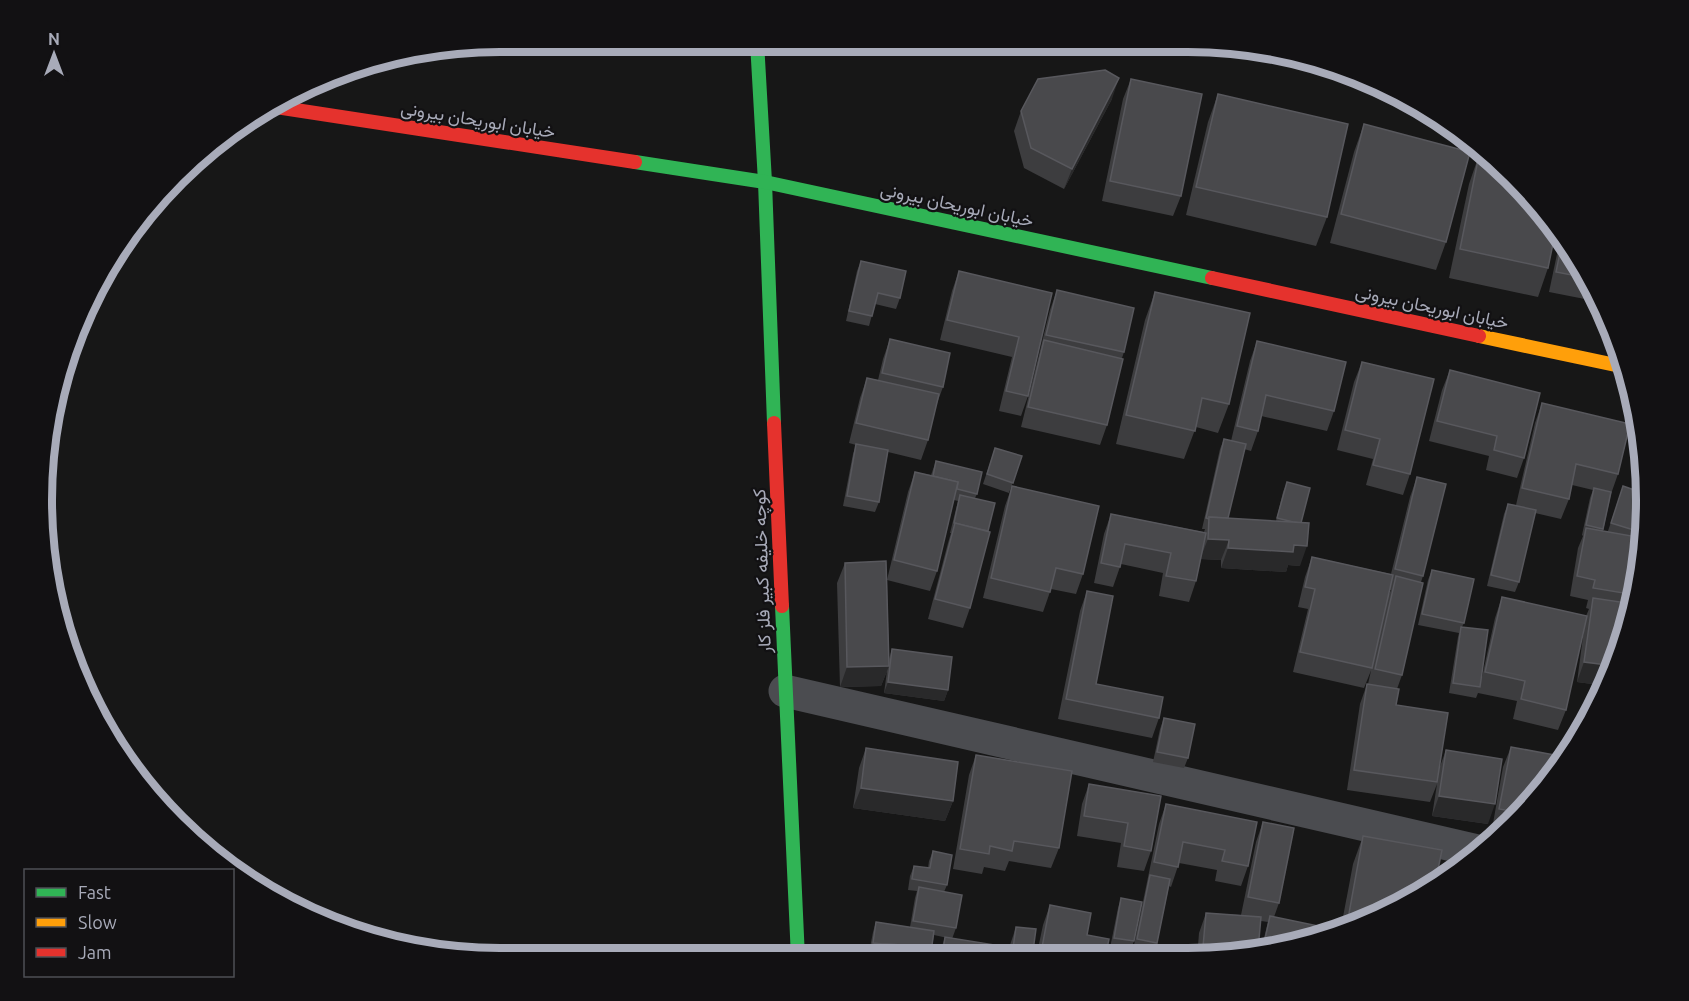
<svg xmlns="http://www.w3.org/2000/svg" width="1689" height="1001" font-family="Ubuntu,Vazirmatn,sans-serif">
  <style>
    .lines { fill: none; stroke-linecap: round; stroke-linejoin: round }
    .street { stroke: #4b4c50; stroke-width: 33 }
    .fast { stroke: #30b455; stroke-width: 14 }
    .slow { stroke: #ff9f0a; stroke-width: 14 }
    .jam { stroke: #e5322d; stroke-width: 14 }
    .wall { fill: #3d3d3f }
    .shaded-wall { fill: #29292a }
    .building { fill: #49494c; stroke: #58585d; stroke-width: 1.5 }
    .labels { text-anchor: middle; stroke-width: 4.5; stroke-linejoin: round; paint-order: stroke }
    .street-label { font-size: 18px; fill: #a8abb9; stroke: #121113 }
    .rim { fill: none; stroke: #a8abb9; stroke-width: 8 }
  </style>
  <rect width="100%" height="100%" fill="#171717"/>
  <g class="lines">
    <path class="street" d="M785 691 1478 851"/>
    <g class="fast">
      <path d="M757 42 765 182 774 423"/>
      <path d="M635 162 765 182 1212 278"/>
      <path d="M782 606 798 958"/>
    </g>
    <path class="slow" d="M1479 336 1625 367"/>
    <g class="jam">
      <path d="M276 107 635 162"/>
      <path d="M1212 278 1479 336"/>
      <path d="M774 423 782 606"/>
    </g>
  </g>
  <g class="wall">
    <path d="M1000 43H1036L1019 51Z"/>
    <path d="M1131 79 1181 196 1173 216 1102 201 1123 99Z"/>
    <path d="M1218 94 1327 217 1316 246 1186 215 1208 122Z"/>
    <path d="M1112 99 1064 189 1024 168 1014 131 1021 111Z"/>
    <path d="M1364 124 1446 242 1436 270 1330 243 1354 152Z"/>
    <path d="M1479 155 1548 268 1538 297 1449 278 1469 184Z"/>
    <path d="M1563 237 1570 245 1600 302 1549 292 1557 254Z"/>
    <path d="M861 261 900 298 896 309 875 304 869 326 846 321 857 271Z"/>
    <path d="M959 271 1052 293 1028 396 1021 416 999 411 1012 357 940 340 952 291Z"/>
    <path d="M1057 290 1124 352 1122 358 1107 425 1100 445 1021 427 1050 310Z"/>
    <path d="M1155 292 1229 404 1218 433 1196 427 1184 459 1116 444 1145 320Z"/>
    <path d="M890 339 943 387 936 406 928 440 921 460 888 452 879 502 875 512 843 506 853 454 856 445 849 443 860 398 867 378 878 380 883 359Z"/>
    <path d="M1257 341 1334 411 1327 431 1261 416 1258 431 1251 451 1244 449 1228 518 1276 521 1283 492 1287 482 1301 523 1300 566 1288 565 1286 572 1221 568V560L1201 559 1196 581 1189 602 1159 596 1163 573 1121 564 1113 587 1094 583 1104 534 1111 514 1204 532 1205 529H1202L1220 449 1224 439 1231 441 1250 361Z"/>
    <path d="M1362 362 1410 474 1403 495 1366 485 1373 459 1337 450 1354 382Z"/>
    <path d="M1450 370 1524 458 1517 478 1486 470 1489 456 1429 441 1442 390Z"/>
    <path d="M1542 403 1618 474 1611 494 1603 531H1608L1623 486 1646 494V493L1647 500 1635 536 1643 538 1639 585H1637L1635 595 1612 676 1607 686 1577 682 1584 629 1566 710 1558 730 1513 719 1517 701 1478 693 1476 698 1449 693 1458 637 1459 633 1418 625 1428 580 1432 570 1464 623 1462 627 1482 677 1495 618 1502 597 1586 616 1589 609 1586 608 1588 600 1570 596 1578 548 1583 536 1582 535 1590 498 1593 490 1572 485 1569 499 1561 519 1535 513 1519 582 1515 592 1487 586 1504 514 1508 504 1516 505 1535 423Z"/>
    <path d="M995 448 1022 456 1009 493 983 484Z"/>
    <path d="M936 461 977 494 975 498 970 608 963 628 928 619 948 543 951 533H950L958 501 954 500 937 571 930 591 887 580 889 659 892 649 948 690 944 701 884 693 887 671 881 686 840 687 837 583 845 563 887 580 908 492 915 472 931 475Z"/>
    <path d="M1417 477 1423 576 1421 582 1402 675 1397 689 1396 705 1439 769 1446 750 1488 824 1432 816 1437 784 1430 802 1347 790 1360 704 1367 684H1368L1388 596 1391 590H1389L1372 668 1364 688 1293 672 1308 609 1298 607 1305 577 1312 557 1391 574 1410 497Z"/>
    <path d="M1012 486 1083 574 1076 594 1051 589 1043 612 983 598 1005 506Z"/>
    <path d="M1087 591 1096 684 1159 718 1152 738 1058 719 1080 611Z"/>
    <path d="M1164 718 1188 758 1184 768 1153 762 1160 729Z"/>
    <path d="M1511 747 1551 778 1512 825 1505 831 1492 829 1503 767Z"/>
    <path d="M866 748 953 801 945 821 853 808 859 768Z"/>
    <path d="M976 755 1059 848 1051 868 1009 861 1005 871 984 867 982 874 953 869 969 775Z"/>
    <path d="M1089 784 1161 796 1151 851 1144 871 1117 867 1121 843 1077 836 1082 804Z"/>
    <path d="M1166 804 1248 866 1241 886 1215 881 1217 870 1179 863 1171 887 1169 886 1157 943 1153 954 1133 950 1159 824Z"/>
    <path d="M1263 822 1279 903 1274 917 1326 937 1261 950 1268 922 1261 921 1219 958H1197L1199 933 1206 913 1241 915 1256 842Z"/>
    <path d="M1363 836 1418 897 1340 933 1353 864Z"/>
    <path d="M933 851 947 885 944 892 956 928 952 939 934 935 931 952 929 958H878L879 955 869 953 873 932 876 922 910 927 915 898 917 891 908 890 910 876 914 866 928 868 929 861Z"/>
    <path d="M1121 898 1134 941 1130 952 1110 948 1118 908Z"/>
    <path d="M1050 905 1087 935 1105 958H1036L1043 925Z"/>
    <path d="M1016 927 1032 958H938L945 937 1009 948Z"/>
  </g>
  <g class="shaded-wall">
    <path d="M1022 43H1036L1019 51Z"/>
    <path d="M1119 78 1112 99 1064 189 1072 169Z"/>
    <path d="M1208 539 1229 540 1221 560 1200 559Z"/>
    <path d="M1294 545 1307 546 1300 566 1288 565 1286 572 1221 568 1228 548Z"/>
    <path d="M1584 662 1615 666 1612 676 1607 686 1577 682Z"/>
    <path d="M889 666 881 686 840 687 847 667Z"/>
    <path d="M888 682 948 690 944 701 884 693Z"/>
    <path d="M861 788 953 801 945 821 853 808Z"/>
    <path d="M1439 796 1495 804 1488 824 1432 816Z"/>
  </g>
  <g class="building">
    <path d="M1105 70 1119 78 1072 169 1031 148 1021 111 1038 79Z"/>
    <path d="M1131 79 1202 94 1181 196 1110 181Z"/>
    <path d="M1218 94 1348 124 1327 217 1196 187Z"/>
    <path d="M1364 124 1470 152 1446 242 1341 214Z"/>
    <path d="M1479 155 1490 158 1512 176 1556 229 1548 268 1460 249Z"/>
    <path d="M1563 238 1570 245 1587 278 1556 272Z"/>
    <path d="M861 261 906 271 900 298 878 293 872 316 849 311Z"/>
    <path d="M959 271 1052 293 1028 396 1006 391 1019 337 947 320Z"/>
    <path d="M1057 290 1134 308 1124 352 1046 335Z"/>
    <path d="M1155 292 1250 313 1229 404 1202 398 1195 431 1126 415Z"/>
    <path d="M890 339 950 353 943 387 882 373Z"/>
    <path d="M1044 340 1123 359 1107 425 1028 407Z"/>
    <path d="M1257 341 1346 362 1334 411 1266 395 1258 431 1237 426Z"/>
    <path d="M1362 362 1434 379 1410 474 1373 465 1380 439 1345 430Z"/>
    <path d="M1450 370 1540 393 1524 458 1494 450 1497 436 1437 421Z"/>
    <path d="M867 378 939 394 928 440 856 423Z"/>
    <path d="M1542 403 1630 424 1618 474 1576 464 1569 499 1522 488Z"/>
    <path d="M1224 439 1246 444 1228 518 1209 517V519L1206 518Z"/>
    <path d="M856 444 888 450 879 502 847 496Z"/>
    <path d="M995 448 1022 456 1013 483 987 474Z"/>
    <path d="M936 461 982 472 977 494 957 489 958 482 933 476Z"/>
    <path d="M915 472 958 482 937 571 894 560Z"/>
    <path d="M1417 477 1446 484 1423 576 1395 569Z"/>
    <path d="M1287 482 1310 488 1301 523 1293 522 1277 518Z"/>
    <path d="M1012 486 1099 506 1083 574 1056 568 1050 592 991 578Z"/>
    <path d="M1623 486 1646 494 1647 501 1637 531 1611 523Z"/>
    <path d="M1594 488 1611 492 1603 529 1586 525Z"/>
    <path d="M960 495 995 503 988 531 954 523Z"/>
    <path d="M1508 504 1536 510 1519 582 1491 575Z"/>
    <path d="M1111 514 1206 533 1196 581 1166 576 1171 553 1125 544 1120 567 1101 563Z"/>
    <path d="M1209 517 1309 523 1307 546 1294 545 1293 552 1228 548 1229 540 1208 539Z"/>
    <path d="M955 523 990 532 970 608 935 599Z"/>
    <path d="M1586 528 1643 538 1641 558 1635 595 1593 588 1595 580 1577 576Z"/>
    <path d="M1312 557 1393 575 1372 668 1300 652 1315 589 1305 587Z"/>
    <path d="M886 561 889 666 847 667 845 563Z"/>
    <path d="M1432 570 1474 579 1464 623 1422 614Z"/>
    <path d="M1396 576 1423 583 1402 675 1375 669Z"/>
    <path d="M1087 591 1113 596 1096 684 1163 697 1159 718 1066 699Z"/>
    <path d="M1502 597 1587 616 1566 710 1521 699 1525 681 1485 672Z"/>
    <path d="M1593 598 1634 604 1615 666 1584 662Z"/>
    <path d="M1461 627 1488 630 1480 687 1453 683Z"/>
    <path d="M892 649 952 657 948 690 888 682Z"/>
    <path d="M1367 684 1399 689 1396 705 1448 713 1437 782 1354 770Z"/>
    <path d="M1164 718 1195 724 1188 758 1157 752Z"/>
    <path d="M1511 747 1555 755 1551 778 1522 813 1499 809Z"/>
    <path d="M866 748 958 762 953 801 861 788Z"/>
    <path d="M1446 750 1502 759 1495 804 1439 796Z"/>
    <path d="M976 755 1072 771 1059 848 1014 841 1012 851 990 846 989 854 960 849Z"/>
    <path d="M1089 784 1161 796 1151 851 1124 846 1128 823 1084 816Z"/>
    <path d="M1166 804 1257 822 1248 866 1222 861 1225 850 1183 842 1178 867 1154 862Z"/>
    <path d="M1263 822 1294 828 1279 903 1248 897Z"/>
    <path d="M1363 836 1442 850 1435 884 1418 897 1346 930Z"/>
    <path d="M933 851 952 855 947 885 912 879 914 866 930 868Z"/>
    <path d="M1150 875 1170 879 1157 943 1137 939Z"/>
    <path d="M919 887 962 895 956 928 913 921Z"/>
    <path d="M1121 898 1142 902 1134 941 1114 938Z"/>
    <path d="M1050 905 1091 913 1087 935 1109 939 1105 958H1040Z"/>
    <path d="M1206 913 1261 917 1258 950 1219 958H1202Z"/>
    <path d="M1270 916 1328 928 1326 937 1267 948H1263Z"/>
    <path d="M876 922 934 931 931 952 922 951 923 946 883 944 873 943Z"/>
    <path d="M1016 927 1036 929 1032 958H942L945 937 1013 948Z"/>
    <path d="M883 944 923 946 922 958H883Z"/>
  </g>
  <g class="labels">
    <g class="street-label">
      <text transform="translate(478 120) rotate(9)" y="6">خیابان ابوریحان بیرونی</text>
      <text transform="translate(957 205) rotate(12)" y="6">خیابان ابوریحان بیرونی</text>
      <text transform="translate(1432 307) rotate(12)" y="6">خیابان ابوریحان بیرونی</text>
      <text transform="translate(762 571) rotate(-92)" y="6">کوچه خلیفه کبیر فلز کار</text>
    </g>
  </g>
  <path d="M0 0H1689V1001H0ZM500 52H1188A448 448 0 0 1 1636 500V500A448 448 0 0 1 1188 948H500A448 448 0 0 1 52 500V500A448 448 0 0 1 500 52Z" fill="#121113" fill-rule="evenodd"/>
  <path class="rim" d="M500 52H1188A448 448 0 0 1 1636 500V500A448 448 0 0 1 1188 948H500A448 448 0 0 1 52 500V500A448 448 0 0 1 500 52Z"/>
  <rect x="24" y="869" width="210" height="108" fill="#121113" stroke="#4e4f55" stroke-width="1.5"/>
  <rect x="36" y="888" width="30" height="9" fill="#30b455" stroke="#4e4f55" stroke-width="1.5"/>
  <text x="78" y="899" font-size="18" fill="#a8abb9">Fast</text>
  <rect x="36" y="918" width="30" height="9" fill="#ff9f0a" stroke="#4e4f55" stroke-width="1.5"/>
  <text x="78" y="929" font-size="18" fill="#a8abb9">Slow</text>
  <rect x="36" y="948" width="30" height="9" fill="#e5322d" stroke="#4e4f55" stroke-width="1.5"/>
  <text x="78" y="959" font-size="18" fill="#a8abb9">Jam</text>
  <g transform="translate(54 54)" stroke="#121113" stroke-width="4.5" paint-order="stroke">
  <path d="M0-4.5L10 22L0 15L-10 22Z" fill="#a8abb9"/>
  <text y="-9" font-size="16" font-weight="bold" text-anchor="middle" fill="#a8abb9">N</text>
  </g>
</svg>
